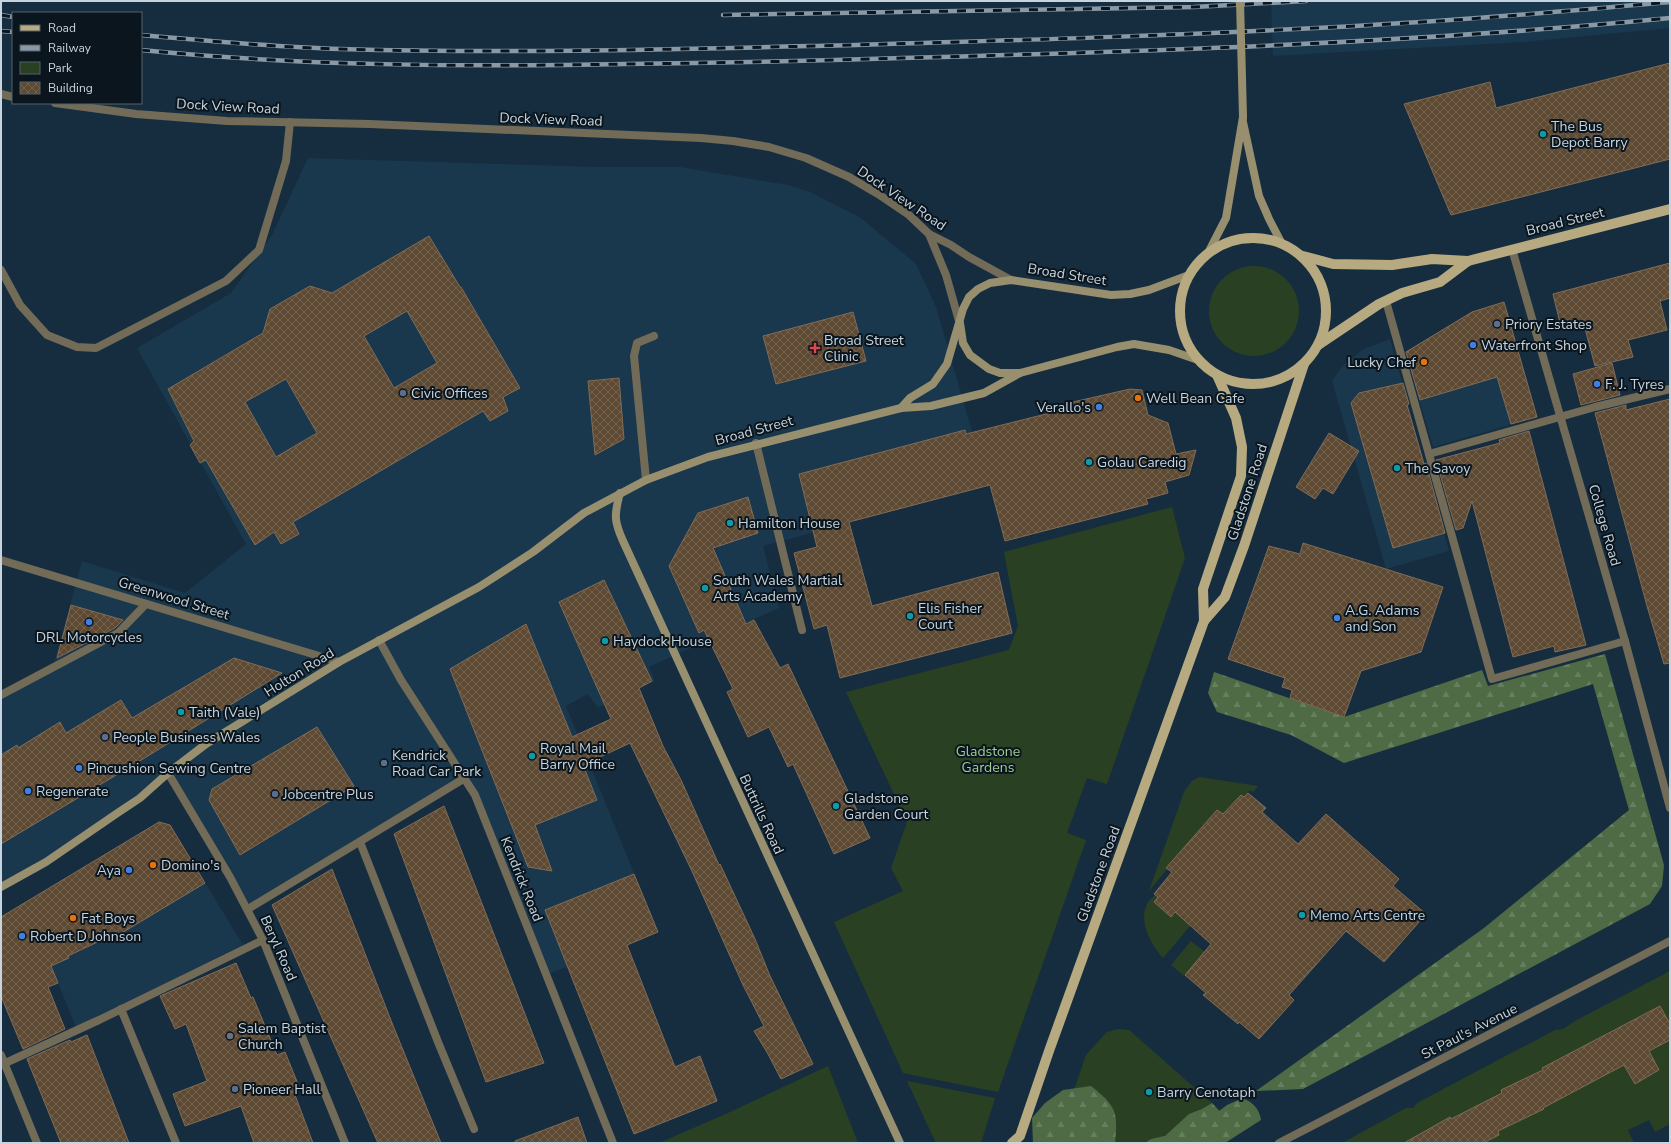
<svg xmlns="http://www.w3.org/2000/svg" width="1671" height="1144" font-family="'Nunito Sans',sans-serif">
  <style>
    .built { fill: #19374d }
    .green { fill: #294122; fill-rule: evenodd }
    .forest { fill: url(#forest-firs) }
    .building { fill: url(#building-cross-hatch); stroke: #826c55; fill-rule: evenodd }
    .lines { fill: none; stroke-linecap: round; stroke-linejoin: round }
    .lane { stroke: #716b57; stroke-width: 8 }
    .street { stroke: #716b57; stroke-width: 8 }
    .secondary { stroke: #988f6f; stroke-width: 8 }
    .primary { stroke: #b7aa81; stroke-width: 10 }
    .rail-casing { stroke: #8899a7; stroke-width: 4.5 }
    .rail { stroke: #0a151d; stroke-width: 3; stroke-dasharray: 9; stroke-linecap: butt }
    .secondary-bridge { stroke: #988f6f; stroke-width: 8 }
    .culture-dot { fill: #0f9aa8; stroke: #0a151d; stroke-width: 1.5 }
    .service-dot { fill: #5c6f8a; stroke: #0a151d; stroke-width: 1.5 }
    .shop-dot { fill: #3f7fe0; stroke: #0a151d; stroke-width: 1.5 }
    .health-dot { fill: #e0444e; stroke: #0a151d; stroke-width: 1.5 }
    .food-dot { fill: #e8710a; stroke: #0a151d; stroke-width: 1.5 }
    .worship-dot { fill: #6b7280; stroke: #0a151d; stroke-width: 1.5 }
    .labels { text-anchor: middle; stroke-width: 4; stroke-linejoin: round; paint-order: stroke }
    .street-label { font-size: 14px; fill: #c6d4df; stroke: #0a151d }
    .poi-label { font-size: 14px; fill: #c6d4df; stroke: #0a151d; text-anchor: start }
    .park-label { font-size: 14px; fill: #9ecd90; stroke: #0a151d }
  </style>
  <defs>
    <pattern id="forest-firs" width="22" height="20" patternUnits="userSpaceOnUse"><rect width="22" height="20" fill="#4e6b45"/><path d="M5 1l3.5 6h-7zM16 11l3.5 6h-7z" fill="#667f5f"/></pattern>
    <pattern id="building-cross-hatch" width="8" height="8" patternUnits="userSpaceOnUse"><rect width="8" height="8" fill="#5e4933"/><path d="M0 0l8 8M0 8l8-8" fill="none" stroke="#746250"/></pattern>
  </defs>
  <rect width="100%" height="100%" fill="#162d3f"/>
  <g class="built">
    <path d="M1271 1H1670V28L1524 42 1273 56Z"/>
    <path d="M308 158 597 167H680L788 185 810 192 861 218 916 264 936 307 971 428 985 486 763 546 779 608 649 667 655 681 598 708 588 694 566 706 658 932 546 975 465 779 248 909 168 774 140 798 1 887V695L53 668 82 561 185 593 246 544 137 348 231 293 272 235Z"/>
    <path d="M1500 303 1506 306 1537 417 1433 447 1405 352 1454 323 1479 310Z"/>
    <path d="M1390 339 1449 551 1386 569 1332 381 1344 364 1364 349Z"/>
    <path d="M159 822 170 825 243 945 76 1027 58 983 37 992 1 996V917Z"/>
  </g>
  <g class="green">
    <circle cx="1254" cy="311" r="45"/>
    <path d="M1172 507 1185 558 1107 784 1087 778 1067 833 1086 840 998 1092 903 1073 834 922 903 891 891 868 907 822 846 692 1009 650 1018 626 1004 552Z"/>
    <path d="M1199 777 1258 786 1253 792 1250 790 1244 797 1241 795 1223 814 1217 810 1166 868 1167 869 1149 891 1184 792 1192 781Z"/>
    <path d="M1155 895 1157 897 1154 902 1171 916 1175 913 1190 926 1163 958C1152 946 1138 922 1147 904 1148 901 1152 898 1155 895Z"/>
    <path d="M1191 941 1205 952 1184 976 1171 965Z"/>
    <path d="M1670 971V1024L1660 1006 1605 1034 1622 1065 1624 1064 1635 1084 1659 1071 1649 1051 1670 1040V1124L1655 1132 1649 1120 1628 1130 1634 1143H1483L1499 1135 1495 1126 1544 1109 1528 1078 1506 1099 1480 1111 1477 1106 1458 1115 1472 1143H1464L1450 1117 1404 1143H1342L1406 1108H1413L1417 1103 1555 1030 1563 1029 1575 1021ZM1595 1040 1611 1072 1558 1100 1542 1068Z"/>
    <path d="M1118 1029 1129 1030 1221 1111 1170 1143H1056L1086 1055 1107 1032Z"/>
    <path d="M828 1066 858 1143H659L728 1113Z"/>
    <path d="M907 1081 995 1098 981 1143H936Z"/>
  </g>
  <g class="forest">
    <path d="M1605 654 1664 865 1662 886 1650 904 1303 1089 1256 1091 1484 928 1629 810 1593 684 1344 763 1291 735 1217 712 1208 693 1214 672 1344 717 1482 670 1488 686Z"/>
    <path d="M1091 1086C1116 1106 1118 1111 1115 1143H1033L1032 1118 1045 1103 1063 1090Z"/>
    <path d="M1243 1098C1253 1103 1259 1108 1261 1120L1225 1143H1145L1151 1139 1165 1136 1189 1114 1202 1109 1212 1103 1219 1111 1227 1105Z"/>
  </g>
  <g class="building">
    <path d="M1670 63V159L1451 215 1404 104 1490 82 1496 108Z"/>
    <path d="M429 236 460 287H461L520 388 503 397 508 411 490 421 483 411 293 522 299 534 281 544 274 532 255 545 206 460 200 463 190 445 194 441 168 389 263 333 270 309 310 286 332 293ZM407 311 437 363 394 388 364 336ZM286 379 317 433 276 457 245 402Z"/>
    <path d="M1670 263V298L1660 301 1667 330 1628 340 1633 357 1595 366 1583 321 1561 327 1553 294Z"/>
    <path d="M1504 302 1537 417 1511 424 1497 377 1420 400 1406 352 1472 312Z"/>
    <path d="M853 312 866 361 776 384 763 336Z"/>
    <path d="M1612 363 1620 395 1581 405 1573 374Z"/>
    <path d="M619 378 624 439 595 455 588 381Z"/>
    <path d="M1403 383 1409 404 1407 405 1424 464 1426 463 1445 533 1393 548 1351 403 1359 393Z"/>
    <path d="M1130 389 1142 390 1148 415 1168 423 1176 454 1196 450 1189 475 1165 482 1168 493 1146 499 1148 504 1005 541 990 485 849 522 872 606 998 572 1012 633 840 678 827 625 814 629 794 553 817 547 799 474 965 430 966 434 1074 407 1073 402Z"/>
    <path d="M1670 399V663L1664 664 1647 606 1595 413 1626 405V410Z"/>
    <path d="M1529 431 1586 645 1555 652 1554 646 1513 657 1472 501 1463 528 1456 530 1436 460 1500 443 1499 440Z"/>
    <path d="M1329 433 1359 451 1333 494 1323 488 1315 499 1296 487Z"/>
    <path d="M748 497 758 533 713 548 746 624 754 620 780 668 788 664 870 838 834 854 793 764 788 767 769 727 748 737 727 692 733 689 704 630 699 633 669 566 698 513Z"/>
    <path d="M1303 543 1443 587 1421 652 1361 671 1344 717 1290 698 1292 690 1282 687 1285 678 1228 659 1269 546 1300 554Z"/>
    <path d="M604 580 652 681 639 688 663 746 681 780 719 865 720 864 755 939 770 976 813 1064 781 1079 768 1054 754 1031 764 1026 743 985 691 869 630 743 583 765 597 800 535 825 552 871 528 867 450 669 526 624 572 737 611 719 559 602Z"/>
    <path d="M71 605 123 620 115 628 57 658Z"/>
    <path d="M234 658 282 673 143 759 1 844V755L17 745 18 748 60 722 66 733 121 700 132 718Z"/>
    <path d="M317 727 354 786 240 855 209 800 212 789Z"/>
    <path d="M1248 793 1266 808 1262 812 1298 844 1326 814 1399 879 1393 886 1426 914 1384 962 1346 931 1289 995 1294 1000 1259 1039 1239 1022 1238 1024 1203 995 1206 993 1185 975 1211 944 1175 912 1171 917 1154 902 1158 897 1154 894 1172 872 1166 868 1217 810 1223 814 1241 795 1244 797Z"/>
    <path d="M444 806 544 1063 486 1082 394 834Z"/>
    <path d="M159 822 170 825 205 883 110 940 108 937 68 956 69 958 51 966 58 983 48 987 65 1029 23 1049 1 996V917Z"/>
    <path d="M332 869 394 1028 441 1143H378L272 905Z"/>
    <path d="M634 874 658 932 627 945 675 1067 700 1056 717 1101 634 1134 545 910Z"/>
    <path d="M236 963 251 998 253 997 277 1055 285 1052 298 1084 292 1087 313 1143H254L241 1106 185 1126 173 1094 207 1081 186 1024 175 1029 160 996Z"/>
    <path d="M1660 1006 1670 1024V1040L1649 1051 1659 1070 1635 1084 1624 1065 1543 1108 1544 1109 1498 1131 1499 1135 1483 1143H1404L1450 1117 1451 1119 1502 1093 1501 1090 1543 1070 1542 1068Z"/>
    <path d="M87 1035 117 1112 129 1143H61L27 1059 70 1040 71 1042Z"/>
    <path d="M578 1117 587 1143H515V1141Z"/>
  </g>
  <g class="lines">
    <g class="lane">
      <path d="M1 270 20 305 47 335 77 347 96 348 226 281 259 250 286 161 290 122"/>
      <path d="M1386 301 1492 679 1625 641"/>
      <path d="M756 443 802 630"/>
      <path d="M1429 454 1595 407 1670 389"/>
      <path d="M646 480 634 356 637 343 654 336"/>
      <path d="M1 695 118 633 146 604"/>
      <path d="M360 842 438 1042 474 1129"/>
      <path d="M248 909 465 778"/>
      <path d="M121 1009 176 1143"/>
      <path d="M1 1065 99 1020 263 940"/>
    </g>
    <g class="street">
      <path d="M1 94 13 97"/>
      <path d="M55 103 136 114 227 121 370 124 701 138 733 141 769 147 806 158 849 177 878 194 909 215 929 234 951 245 969 257 1011 280"/>
      <path d="M929 234 946 275 959 321"/>
      <path d="M1512 249 1625 641 1670 808"/>
      <path d="M1 560 339 662"/>
      <path d="M379 640 401 680 475 795 613 1143"/>
      <path d="M168 773 230 877 263 940 345 1143"/>
      <path d="M1 1055 37 1143"/>
      <path d="M1279 1143 1670 941"/>
    </g>
    <g class="secondary">
      <path d="M1243 122 1259 196 1269 219 1281 242"/>
      <path d="M1209 251 1226 218 1243 117"/>
      <path d="M960 323 963 343 970 355 989 369 1000 373H1020L1117 347 1134 344 1169 350 1198 360"/>
      <path d="M901 408 910 398 933 384 947 364 963 309 969 297 978 289 990 283 1011 280 1111 295 1130 294 1149 290 1189 275"/>
      <path d="M620 493C614 515 614 521 623 541L900 1143"/>
      <path d="M1 887 46 862 116 814 140 798 168 773 206 744 339 662 479 587 533 552 584 513 646 480 708 457 901 408 931 406 984 393 1020 373"/>
    </g>
    <g class="primary">
      <circle cx="1253" cy="311" r="73"/>
      <path d="M1303 256 1333 264 1392 265 1432 259 1468 261 1670 209"/>
      <path d="M1318 345 1379 304 1402 293 1440 282 1468 261"/>
      <path d="M1204 621 1225 597 1244 546 1304 364"/>
      <path d="M1012 1143 1020 1136 1049 1051 1204 621 1203 589 1241 476 1242 447 1236 418 1217 375"/>
    </g>
    <g class="rail-casing">
      <g id="rail">
        <path d="M1 15 13 17"/>
        <path d="M723 15 1194 7 1306 1"/>
        <path d="M1 31 13 32"/>
        <path d="M141 35C207 41 274 47 340 49 512 54 684 49 856 45 1028 40 1199 35 1371 25 1471 20 1570 11 1670 2"/>
        <path d="M141 50C302 66 463 67 625 64 717 63 810 61 902 58 1158 51 1415 43 1670 18"/>
      </g>
    </g>
    <use href="#rail" class="rail"/>
    <path class="secondary-bridge" d="M1240 1 1243 117"/>
  </g>
  <g class="culture-dot">
    <circle cx="1543" cy="134" r="4"/>
    <circle cx="1089" cy="462" r="4"/>
    <circle cx="1397" cy="468" r="4"/>
    <circle cx="730" cy="523" r="4"/>
    <circle cx="705" cy="588" r="4"/>
    <circle cx="910" cy="616" r="4"/>
    <circle cx="605" cy="641" r="4"/>
    <circle cx="181" cy="712" r="4"/>
    <circle cx="532" cy="756" r="4"/>
    <circle cx="836" cy="806" r="4"/>
    <circle cx="1302" cy="915" r="4"/>
    <circle cx="1149" cy="1092" r="4"/>
  </g>
  <g class="service-dot">
    <circle cx="1497" cy="324" r="4"/>
    <circle cx="403" cy="393" r="4"/>
    <circle cx="105" cy="737" r="4"/>
    <circle cx="384" cy="763" r="4"/>
    <circle cx="275" cy="794" r="4"/>
    <circle cx="235" cy="1089" r="4"/>
  </g>
  <g class="shop-dot">
    <circle cx="1473" cy="345" r="4"/>
    <circle cx="1597" cy="384" r="4"/>
    <circle cx="1099" cy="407" r="4"/>
    <circle cx="1337" cy="618" r="4"/>
    <circle cx="89" cy="622" r="4"/>
    <circle cx="79" cy="768" r="4"/>
    <circle cx="28" cy="791" r="4"/>
    <circle cx="129" cy="870" r="4"/>
    <circle cx="22" cy="936" r="4"/>
  </g>
  <path class="health-dot" d="M813 342h4v4h4v4h-4v4h-4v-4h-4v-4h4z"/>
  <g class="food-dot">
    <circle cx="1424" cy="362" r="4"/>
    <circle cx="1138" cy="398" r="4"/>
    <circle cx="153" cy="865" r="4"/>
    <circle cx="73" cy="918" r="4"/>
  </g>
  <circle class="worship-dot" cx="230" cy="1036" r="4"/>
  <g class="labels">
    <g class="street-label">
      <text transform="translate(228 106) rotate(3)" y="5">Dock View Road</text>
      <text transform="translate(551 119) rotate(2)" y="5">Dock View Road</text>
      <text transform="translate(902 198) rotate(34)" y="5">Dock View Road</text>
      <text transform="translate(1565 221) rotate(-14)" y="5">Broad Street</text>
      <text transform="translate(1067 274) rotate(9)" y="5">Broad Street</text>
      <text transform="translate(754 430) rotate(-15)" y="5">Broad Street</text>
      <text transform="translate(1247 492) rotate(-72)" y="5">Gladstone Road</text>
      <text transform="translate(1605 525) rotate(74)" y="5">College Road</text>
      <text transform="translate(174 598) rotate(17)" y="5">Greenwood Street</text>
      <text transform="translate(299 672) rotate(-32)" y="5">Holton Road</text>
      <text transform="translate(762 814) rotate(65)" y="5">Buttrills Road</text>
      <text transform="translate(1098 874) rotate(-70)" y="5">Gladstone Road</text>
      <text transform="translate(522 879) rotate(68)" y="5">Kendrick Road</text>
      <text transform="translate(279 948) rotate(66)" y="5">Beryl Road</text>
      <text transform="translate(1469 1031) rotate(-27)" y="5">St Paul's Avenue</text>
    </g>
    <g class="poi-label">
      <text x="1551" y="131">The Bus<tspan x="1551" dy="16">Depot Barry</tspan></text>
      <text x="1505" y="329">Priory Estates</text>
      <text x="824" y="345">Broad Street<tspan x="824" dy="16">Clinic</tspan></text>
      <text x="1481" y="350">Waterfront Shop</text>
      <text x="1416" y="367" text-anchor="end">Lucky Chef</text>
      <text x="1605" y="389">F. J. Tyres</text>
      <text x="411" y="398">Civic Offices</text>
      <text x="1146" y="403">Well Bean Cafe</text>
      <text x="1091" y="412" text-anchor="end">Verallo's</text>
      <text x="1097" y="467">Golau Caredig</text>
      <text x="1405" y="473">The Savoy</text>
      <text x="738" y="528">Hamilton House</text>
      <text x="713" y="585">South Wales Martial<tspan x="713" dy="16">Arts Academy</tspan></text>
      <text x="918" y="613">Elis Fisher<tspan x="918" dy="16">Court</tspan></text>
      <text x="1345" y="615">A.G. Adams<tspan x="1345" dy="16">and Son</tspan></text>
      <text x="89" y="642" text-anchor="middle">DRL Motorcycles</text>
      <text x="613" y="646">Haydock House</text>
      <text x="189" y="717">Taith (Vale)</text>
      <text x="113" y="742">People Business Wales</text>
      <text x="540" y="753">Royal Mail<tspan x="540" dy="16">Barry Office</tspan></text>
      <text x="392" y="760">Kendrick<tspan x="392" dy="16">Road Car Park</tspan></text>
      <text x="87" y="773">Pincushion Sewing Centre</text>
      <text x="36" y="796">Regenerate</text>
      <text x="283" y="799">Jobcentre Plus</text>
      <text x="844" y="803">Gladstone<tspan x="844" dy="16">Garden Court</tspan></text>
      <text x="161" y="870">Domino's</text>
      <text x="121" y="875" text-anchor="end">Aya</text>
      <text x="1310" y="920">Memo Arts Centre</text>
      <text x="81" y="923">Fat Boys</text>
      <text x="30" y="941">Robert D Johnson</text>
      <text x="238" y="1033">Salem Baptist<tspan x="238" dy="16">Church</tspan></text>
      <text x="243" y="1094">Pioneer Hall</text>
      <text x="1157" y="1097">Barry Cenotaph</text>
    </g>
    <g class="park-label">
      <text x="988" y="756">Gladstone<tspan x="988" dy="16">Gardens</tspan></text>
    </g>
  </g>
  <rect width="1671" height="1144" fill="none" stroke="#c6d4df" stroke-width="4"/>
  <rect x="12" y="12" width="130" height="92" fill="#0a151d" stroke="#55616b"/>
  <rect x="20" y="25" width="20" height="6" fill="#b7aa81" stroke="#55616b"/>
  <text x="48" y="32" font-size="12" fill="#c6d4df">Road</text>
  <rect x="20" y="45" width="20" height="6" fill="#8899a7" stroke="#55616b"/>
  <text x="48" y="52" font-size="12" fill="#c6d4df">Railway</text>
  <rect x="20" y="62" width="20" height="12" fill="#294122" stroke="#55616b"/>
  <text x="48" y="72" font-size="12" fill="#c6d4df">Park</text>
  <rect x="20" y="82" width="20" height="12" fill="url(#building-cross-hatch)" stroke="#55616b"/>
  <text x="48" y="92" font-size="12" fill="#c6d4df">Building</text>
</svg>
